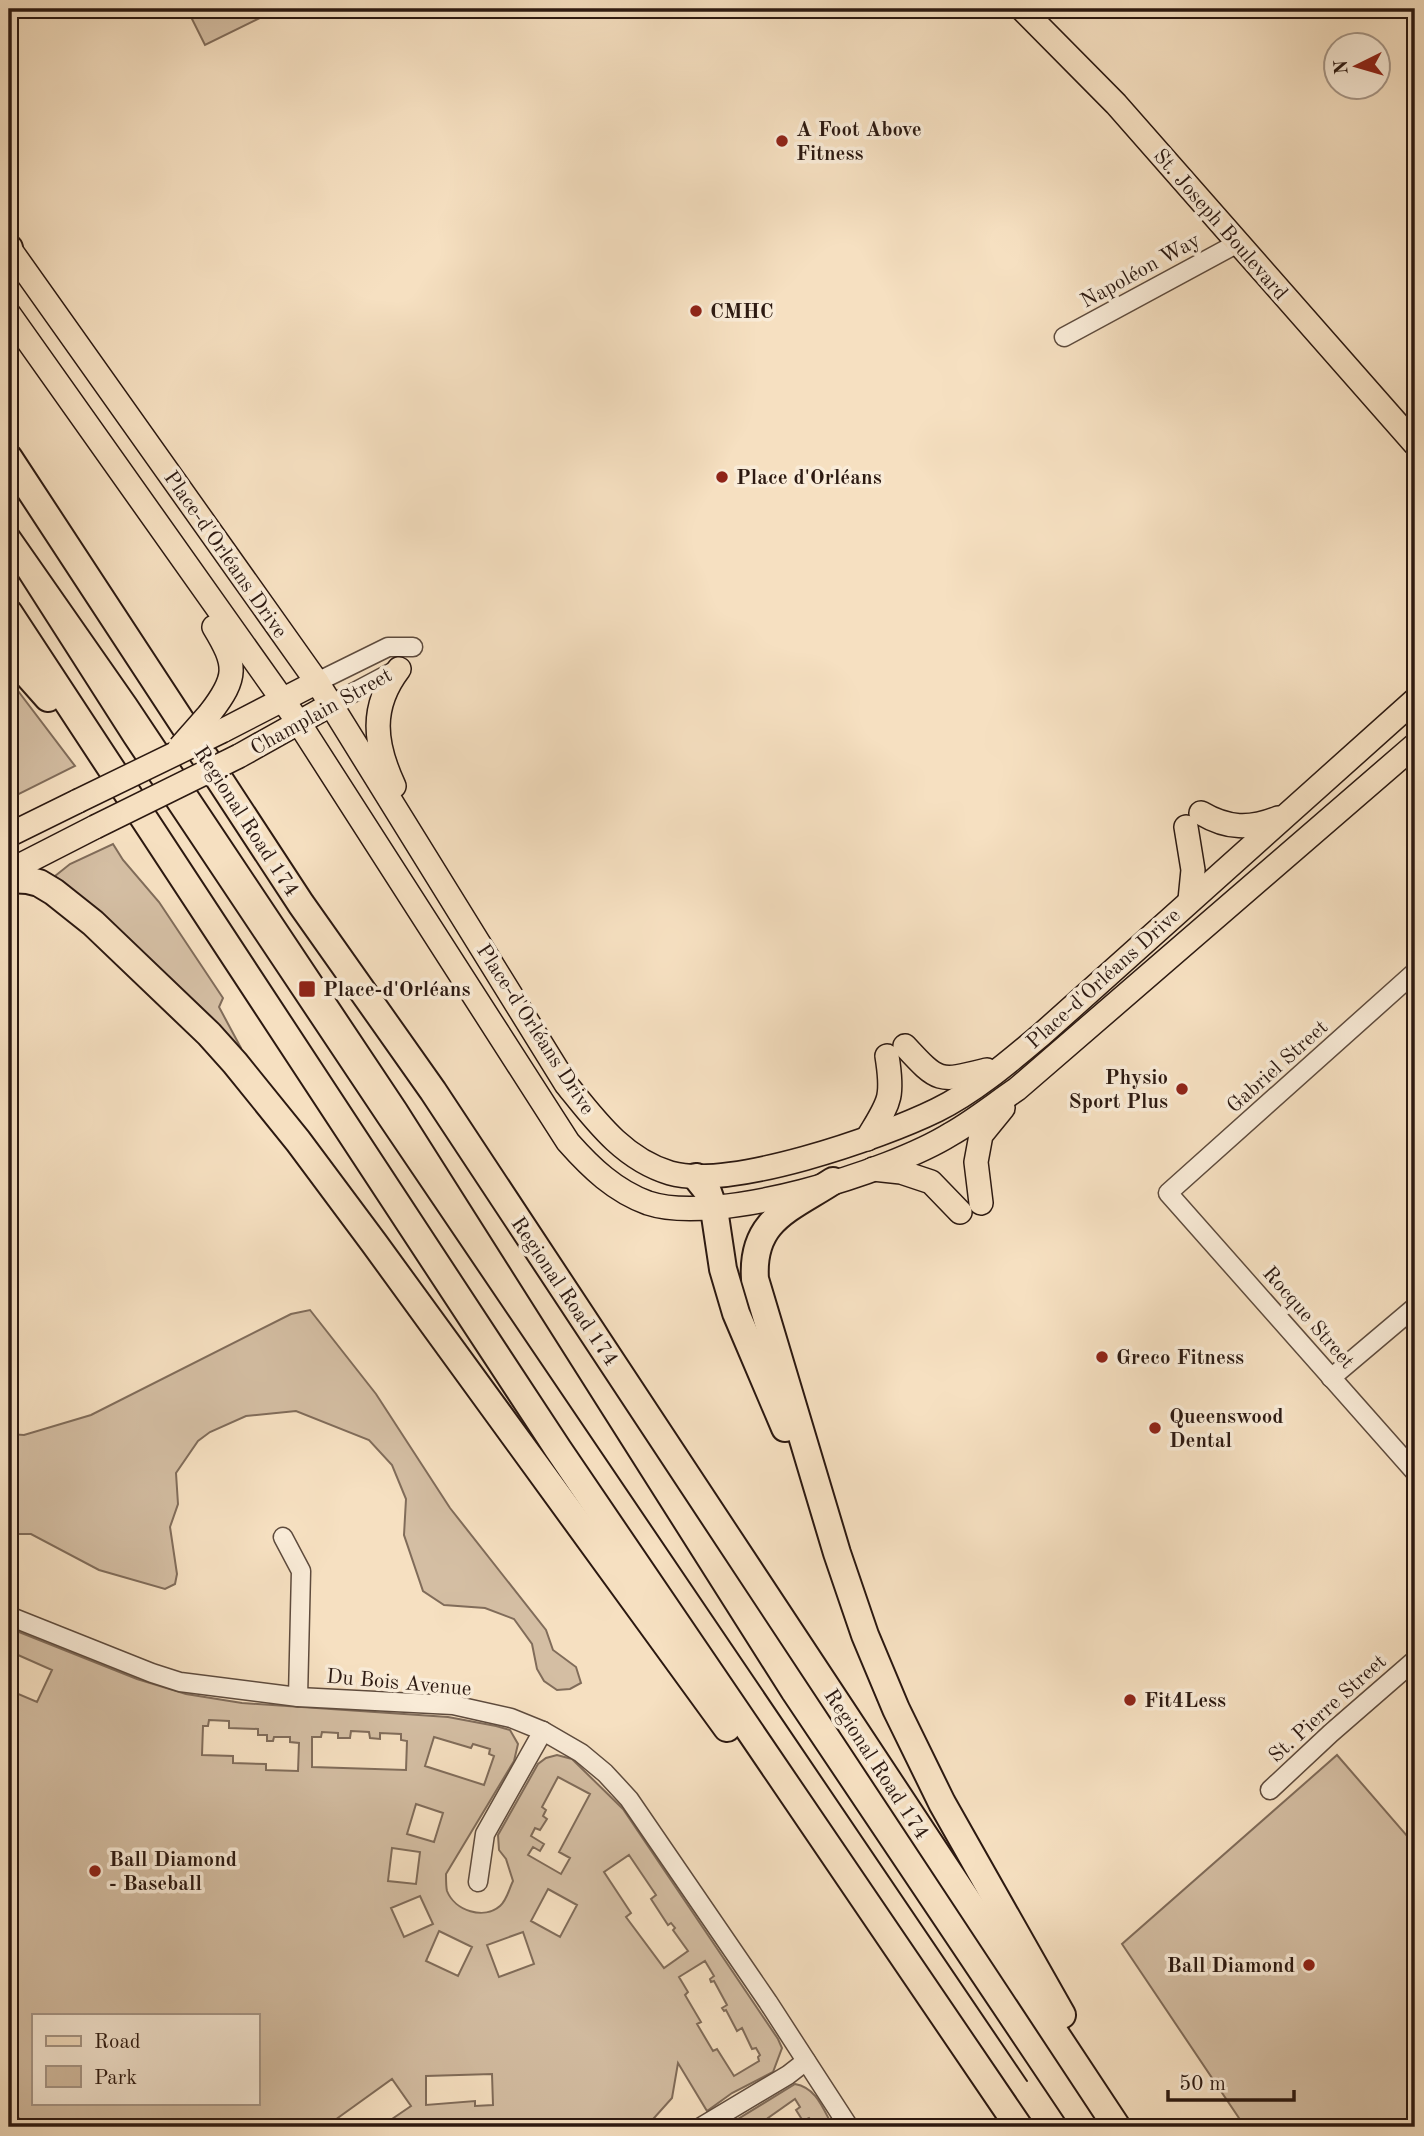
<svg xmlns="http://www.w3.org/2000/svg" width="1424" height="2136" font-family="'Old Standard TT',serif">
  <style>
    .green { fill: #d4bea3; stroke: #806c5a; stroke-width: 2; fill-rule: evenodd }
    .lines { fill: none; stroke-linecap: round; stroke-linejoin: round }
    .minor-casing { stroke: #5e4b3d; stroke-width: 21 }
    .major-casing { stroke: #2c1911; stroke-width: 26 }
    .highway-casing { stroke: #2c1911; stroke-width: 30 }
    .minor { stroke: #f9ebd7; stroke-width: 18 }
    .major { stroke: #f6e0c1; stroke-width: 23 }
    .highway { stroke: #f6e0c1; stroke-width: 26 }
    .tram { stroke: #2c1911; stroke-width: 2 }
    .major-bridge-casing { stroke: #2c1911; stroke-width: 26; stroke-linecap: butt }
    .major-bridge { stroke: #f6e0c1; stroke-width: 23 }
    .poi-dot { fill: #8f2418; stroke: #f9ebd7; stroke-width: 2.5 }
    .labels { text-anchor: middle; stroke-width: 7; stroke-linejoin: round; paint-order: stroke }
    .poi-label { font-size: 21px; font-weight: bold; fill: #2c1911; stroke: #f9ebd7; text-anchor: start }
    .street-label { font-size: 21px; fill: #2c1911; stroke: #f9ebd7 }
  </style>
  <rect width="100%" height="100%" fill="#f6e0c1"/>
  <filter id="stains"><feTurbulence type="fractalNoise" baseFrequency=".00286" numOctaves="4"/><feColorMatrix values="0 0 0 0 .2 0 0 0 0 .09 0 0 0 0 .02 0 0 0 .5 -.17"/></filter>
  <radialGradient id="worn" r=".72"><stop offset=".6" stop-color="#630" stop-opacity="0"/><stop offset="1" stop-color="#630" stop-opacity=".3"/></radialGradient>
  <g class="green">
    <path d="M187 9H278L205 45Z"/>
    <path d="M9 679 75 766 9 799Z"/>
    <path d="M113 844 123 860 159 902 223 998 219 1007 241 1048 236 1052 55 876 70 864Z"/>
    <path d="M310 1310 376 1394 450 1508 546 1630 553 1650 576 1667 581 1683 570 1689 557 1690 544 1681 537 1669 532 1644 514 1619 485 1608 444 1605 423 1591 404 1535 406 1499 392 1465 369 1440 296 1411 246 1416 210 1432 198 1441 176 1473 178 1504 170 1527 177 1574 175 1584 165 1589 99 1570 31 1534H9V1434L24 1435 91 1415 291 1314Z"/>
    <path d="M9 1628 137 1679 186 1694 242 1703 448 1717 496 1726 510 1730 518 1744 514 1761 446 1874C446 1879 446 1887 447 1891 455 1911 484 1920 500 1906 507 1900 509 1889 513 1881L506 1859 499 1850 498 1835 538 1764 546 1758 557 1755 572 1759 623 1809 778 2039 782 2048 773 2072 732 2093 707 2111 678 2063 672 2098 646 2127H384L390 2123 389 2121 411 2106 392 2079 328 2125 329 2127H33L9 2112V1690L37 1702 52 1670 9 1651ZM209 1720 229 1721V1728L258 1729V1735H267V1741H273L274 1737H290V1742L299 1743 298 1771 266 1770V1764L233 1763V1756L202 1755 203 1726H208ZM351 1731 369 1732 370 1738 380 1739V1733L401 1734V1740L407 1741 406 1770 312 1767V1737H321L322 1732 338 1733V1738H350ZM434 1737 471 1748 473 1744 490 1749 489 1754 494 1756 484 1785 425 1766ZM558 1777 590 1794 559 1852 570 1858 561 1874 528 1855 533 1847 540 1851 544 1844 531 1836 535 1828 540 1830 547 1819 543 1816 546 1810 542 1807ZM416 1804 443 1813 434 1842 407 1834ZM392 1848 420 1852 416 1884 388 1881ZM629 1855 656 1895 651 1899 668 1925 671 1923 675 1928 673 1930 688 1951 664 1968 626 1917 631 1913 604 1872ZM548 1889 577 1905 560 1937 531 1921ZM420 1896 433 1924 404 1937 391 1908ZM439 1931 472 1947 458 1976 426 1961ZM523 1932 534 1964 499 1977 487 1945ZM705 1961 714 1976 710 1979 711 1982 714 1981 727 2005 722 2008 724 2011 726 2010 737 2031 742 2028 752 2049 756 2048 760 2055 758 2057 759 2061 734 2076 717 2049 713 2051 697 2024 701 2022 685 1995 688 1992 679 1977ZM257 2015V2103H33V2015ZM492 2074 493 2105 475 2106V2101L426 2105V2076Z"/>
    <path d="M1337 1755 1415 1845V2127H1245L1122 1944Z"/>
    <path d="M795 2084C817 2088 823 2109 833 2127H809L812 2122 809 2118 803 2121 796 2110 800 2107 795 2099 768 2118 774 2127H725Z"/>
  </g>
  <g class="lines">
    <g class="minor-casing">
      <g id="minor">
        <path d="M1064 337 1238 243"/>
        <path d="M317 682 388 647H413"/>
        <path d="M332 704 400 668"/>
        <path d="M1415 972 1168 1193 1415 1472"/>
        <path d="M1331 1378 1415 1307"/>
        <path d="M283 1537 301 1571 298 1697"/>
        <path d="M9 1616 152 1673 180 1682 298 1697 453 1705 511 1718 543 1731 581 1753 605 1773 629 1799 768 2002 849 2127"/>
        <path d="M1270 1790 1331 1733 1415 1660"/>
        <path d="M478 1882 485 1834 543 1731"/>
        <path d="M701 2127 788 2075 806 2061"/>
      </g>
    </g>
    <g class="major-casing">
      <g id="major">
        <path d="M1022 9 1116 104 1415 444"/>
        <path d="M9 248 317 682 566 1084C595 1120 623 1159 670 1173 730 1190 880 1138 937 1110 974 1092 1010 1061 1041 1035L1415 700"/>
        <path d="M9 314 299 723 568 1142C591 1168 615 1191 648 1203 717 1226 890 1172 951 1134 974 1121 995 1104 1017 1089L1415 745"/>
        <path d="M210 713C238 677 237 665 214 627"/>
        <path d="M222 731 317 682"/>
        <path d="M239 756 332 704"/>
        <path d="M394 786C374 743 370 707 399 669"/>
        <path d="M1201 813C1228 829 1250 829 1278 818"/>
        <path d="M1186 827 1193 870 1190 900"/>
        <path d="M9 835 78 801"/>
        <path d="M9 871 95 827"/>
        <path d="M905 1046C939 1083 939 1082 987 1070"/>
        <path d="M867 1139C889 1102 894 1100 887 1056"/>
        <path d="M873 1169 901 1172 931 1182 960 1212"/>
        <path d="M981 1203 976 1162 981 1135 1003 1108"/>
      </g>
    </g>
    <g class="highway-casing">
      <g id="highway">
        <path d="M9 248V249"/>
        <path d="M9 458 301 904 433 1091 1117 2127"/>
        <path d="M9 613 558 1449 1019 2127"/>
        <path d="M9 654 48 698"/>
        <path d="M9 879 27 880 39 883 54 892 93 923 209 1034 235 1063 298 1141 374 1243 727 1728"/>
        <path d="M696 1177 708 1192 714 1209 723 1269 736 1313 785 1428"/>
        <path d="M833 1181C790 1209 751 1220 755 1279L837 1553 865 1635 896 1709 942 1803 1062 2015"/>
      </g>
    </g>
    <use href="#minor" class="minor"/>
    <use href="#major" class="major"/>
    <use href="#highway" class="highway"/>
    <g class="tram">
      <path d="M9 517 136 699 406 1104 783 1699 1070 2127"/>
      <path d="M9 562 124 742 379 1124 1027 2081"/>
    </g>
    <g class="major-bridge-casing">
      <g id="major-bridge">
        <path d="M180 747 210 713"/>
        <path d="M78 801 222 731"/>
        <path d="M95 827 239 756"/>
      </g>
    </g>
    <use href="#major-bridge" class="major-bridge"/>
  </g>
  <g class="poi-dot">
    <circle cx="782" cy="141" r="7"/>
    <circle cx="696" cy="311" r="7"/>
    <circle cx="722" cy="477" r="7"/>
    <rect x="298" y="980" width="18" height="18" rx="3.5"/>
    <circle cx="1182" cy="1089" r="7"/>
    <circle cx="1102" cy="1357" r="7"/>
    <circle cx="1155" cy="1428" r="7"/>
    <circle cx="1130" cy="1700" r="7"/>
    <circle cx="95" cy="1871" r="7"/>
    <circle cx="1309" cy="1965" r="7"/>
  </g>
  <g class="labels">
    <g class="poi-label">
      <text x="796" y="136">A Foot Above<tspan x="796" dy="24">Fitness</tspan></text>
      <text x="710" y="318">CMHC</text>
      <text x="736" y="484">Place d'Orléans</text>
      <text x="323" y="996">Place-d'Orléans</text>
      <text x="1168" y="1084" text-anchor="end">Physio<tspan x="1168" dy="24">Sport Plus</tspan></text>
      <text x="1116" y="1364">Greco Fitness</text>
      <text x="1169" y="1423">Queenswood<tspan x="1169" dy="24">Dental</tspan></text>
      <text x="1144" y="1707">Fit4Less</text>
      <text x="109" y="1866">Ball Diamond<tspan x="109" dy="24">- Baseball</tspan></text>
      <text x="1295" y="1972" text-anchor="end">Ball Diamond</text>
    </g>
    <g class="street-label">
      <text transform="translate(1221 224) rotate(49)" y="7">St. Joseph Boulevard</text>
      <text transform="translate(1140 270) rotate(-29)" y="7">Napoléon Way</text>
      <text transform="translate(226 554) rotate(55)" y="7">Place-d'Orléans Drive</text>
      <text transform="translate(321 711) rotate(-29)" y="7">Champlain Street</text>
      <text transform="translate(247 821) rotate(57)" y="7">Regional Road 174</text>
      <text transform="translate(1103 978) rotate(-42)" y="7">Place-d'Orléans Drive</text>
      <text transform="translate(536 1029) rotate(57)" y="7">Place-d'Orléans Drive</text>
      <text transform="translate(1277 1066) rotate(-42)" y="7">Gabriel Street</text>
      <text transform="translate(565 1291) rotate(56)" y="7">Regional Road 174</text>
      <text transform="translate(1309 1317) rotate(49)" y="7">Rocque Street</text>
      <text transform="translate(399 1682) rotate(5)" y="7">Du Bois Avenue</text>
      <text transform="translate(1327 1708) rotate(-42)" y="7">St. Pierre Street</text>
      <text transform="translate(877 1764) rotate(57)" y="7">Regional Road 174</text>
    </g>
  </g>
  <rect width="1424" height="2136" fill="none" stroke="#f6e0c1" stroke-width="35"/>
  <rect x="10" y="10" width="1403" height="2115" fill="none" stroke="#2c1911" stroke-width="3.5"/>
  <rect x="18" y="18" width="1389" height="2101" fill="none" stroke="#2c1911" stroke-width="2"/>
  <rect x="32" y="2014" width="228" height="91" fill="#f9ebd7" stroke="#a79788" stroke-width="2"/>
  <rect x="46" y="2036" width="35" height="10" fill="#f6e0c1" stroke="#a79788" stroke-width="2"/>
  <text x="94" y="2048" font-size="21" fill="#2c1911">Road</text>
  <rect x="46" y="2066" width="35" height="21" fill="#d4bea3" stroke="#a79788" stroke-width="2"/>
  <text x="94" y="2084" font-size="21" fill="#2c1911">Park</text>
  <g transform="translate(1357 66) rotate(265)"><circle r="33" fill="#f9ebd7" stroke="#a79788" stroke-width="2"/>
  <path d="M0-5L12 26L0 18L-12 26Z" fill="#8f2418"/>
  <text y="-10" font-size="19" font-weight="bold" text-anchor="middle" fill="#2c1911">N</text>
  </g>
  <path d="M1168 2090v10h126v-10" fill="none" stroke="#2c1911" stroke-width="3.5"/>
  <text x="1179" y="2090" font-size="21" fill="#2c1911" stroke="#f9ebd7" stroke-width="5" paint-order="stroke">50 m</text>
  <rect width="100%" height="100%" filter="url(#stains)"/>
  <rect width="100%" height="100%" fill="url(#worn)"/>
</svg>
